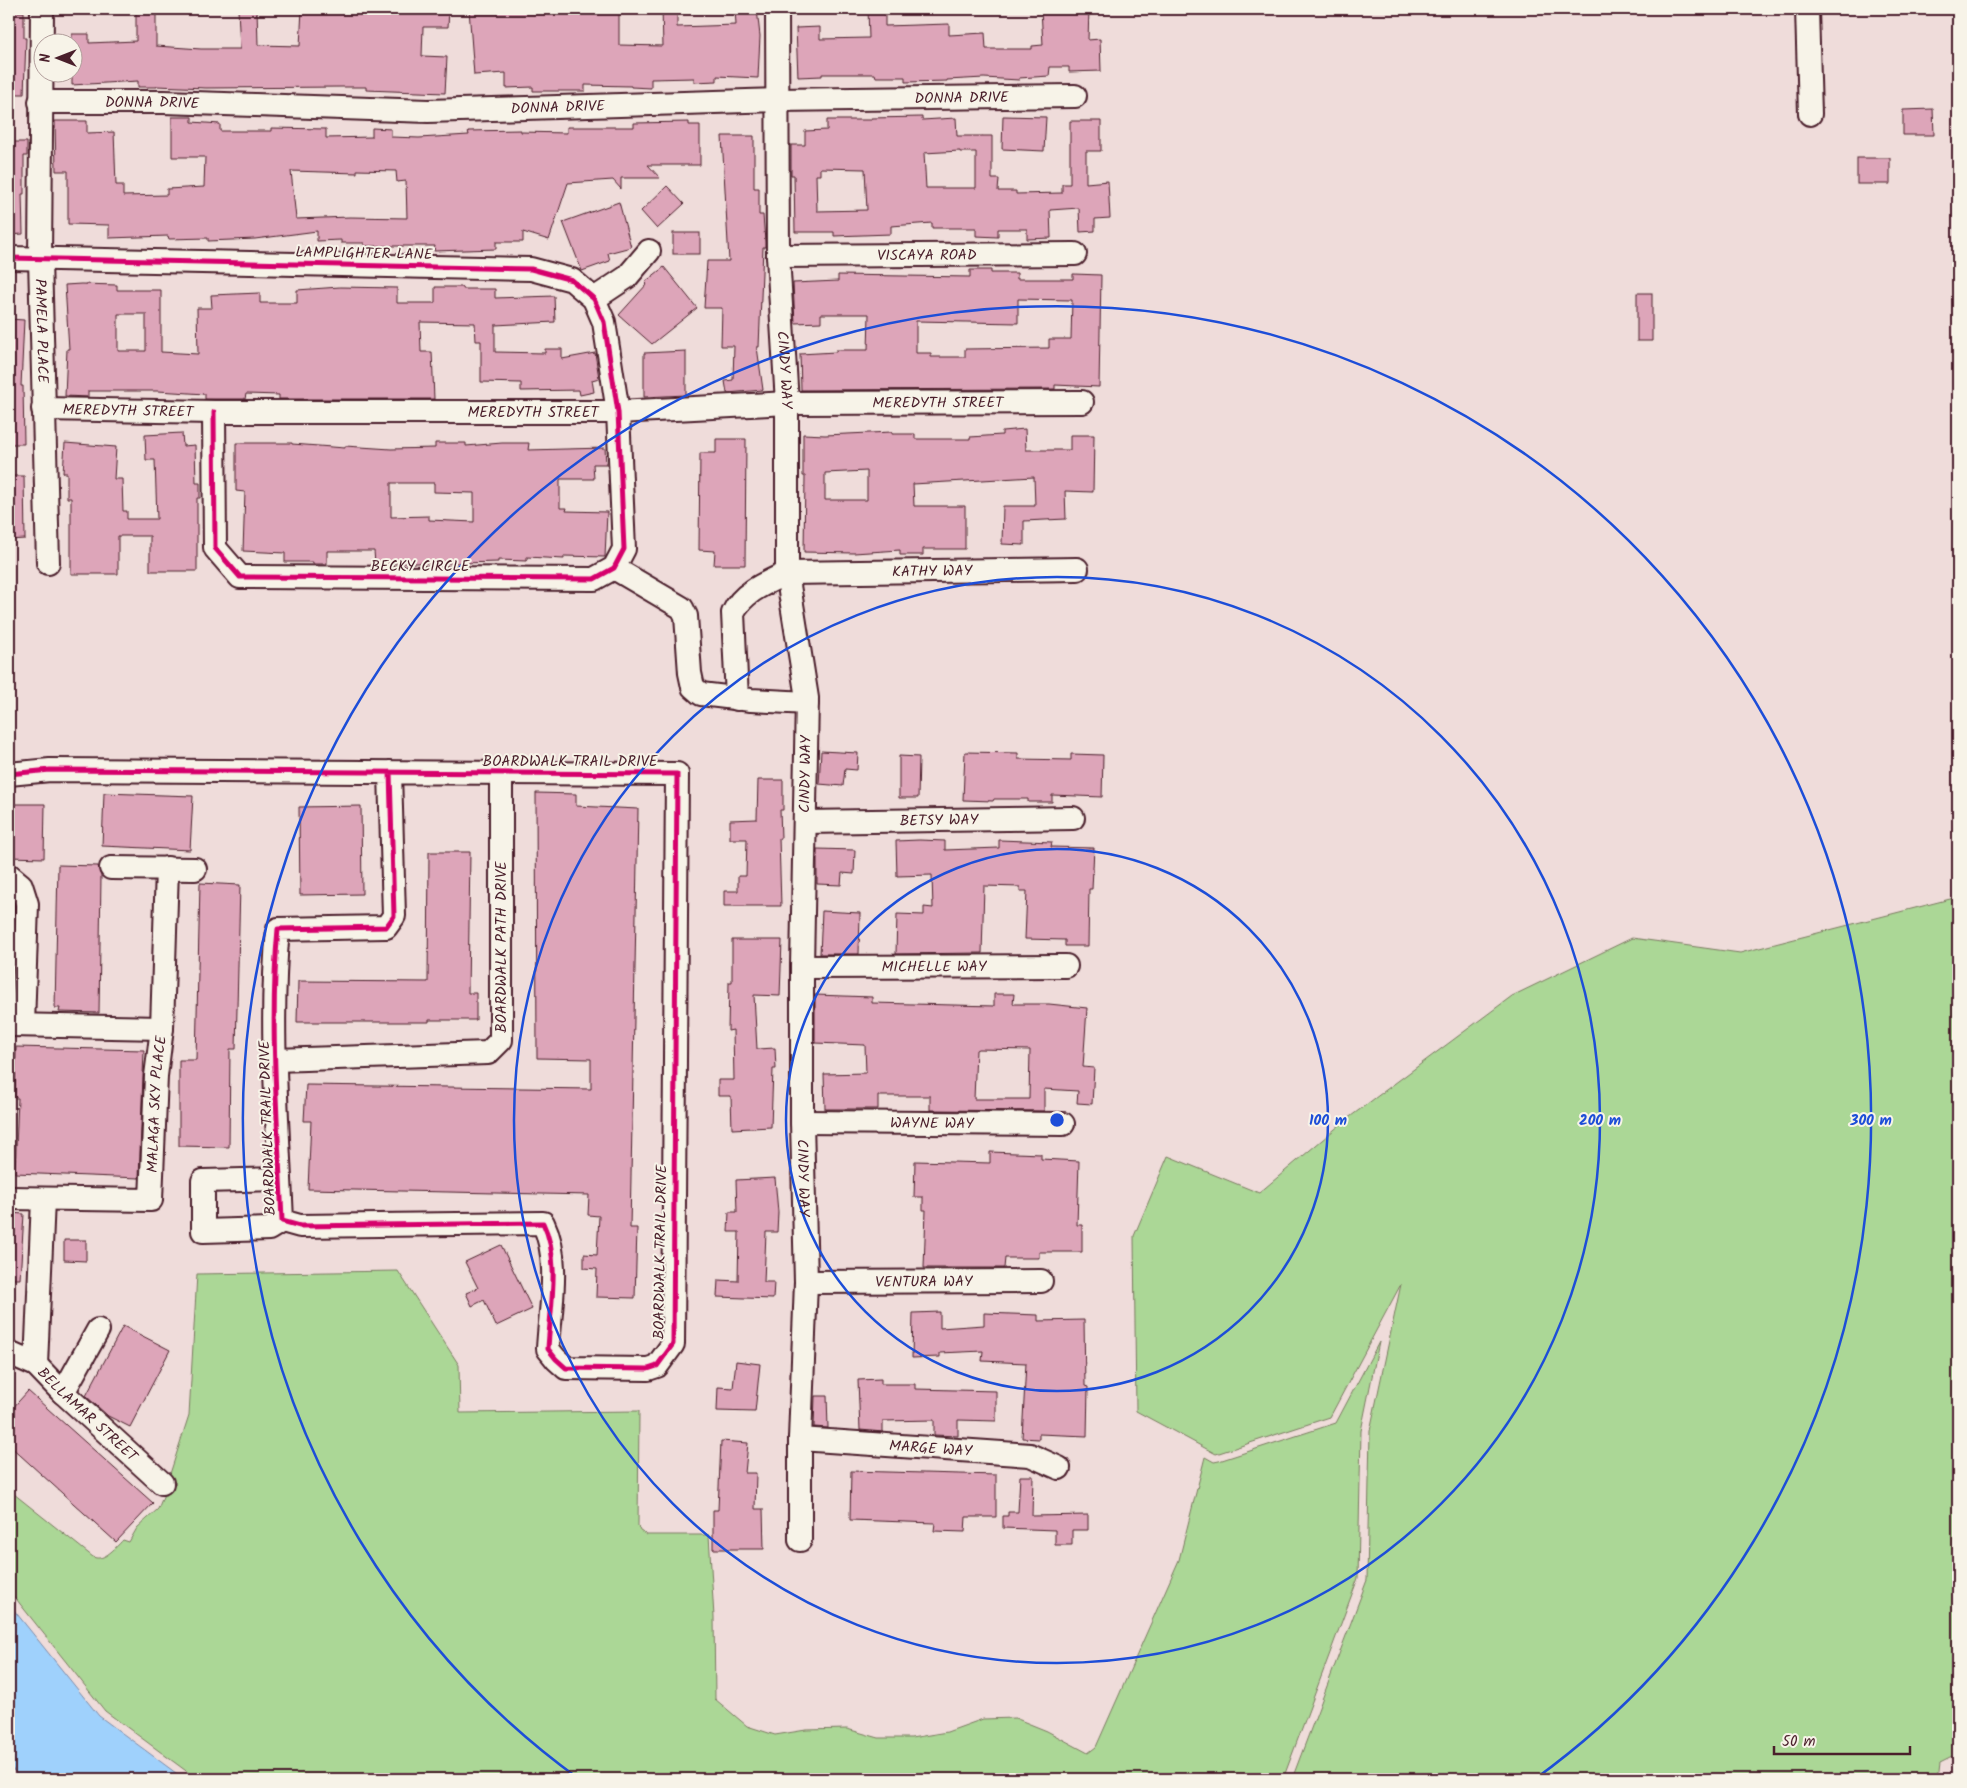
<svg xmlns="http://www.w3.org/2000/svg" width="1967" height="1788" font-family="Kalam,sans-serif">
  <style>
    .green { fill: #abd796; stroke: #7a7b60 }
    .water { fill: #9fd1fc; stroke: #7d8aa8 }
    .building { fill: #dda5b9; stroke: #4a1f2b; fill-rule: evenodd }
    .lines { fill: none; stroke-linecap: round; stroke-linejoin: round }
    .minor-casing { stroke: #4a1f2b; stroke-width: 26 }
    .minor { stroke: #f7f3e8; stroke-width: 22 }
    .cycleway-casing { stroke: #f7f3e8; stroke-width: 8 }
    .cycleway { stroke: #d6006c; stroke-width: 5 }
    .ring { fill: none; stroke: #1d4ed8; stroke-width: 2.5 }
    .labels { text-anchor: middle; stroke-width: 4; stroke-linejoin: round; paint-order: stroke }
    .street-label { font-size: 15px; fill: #4a1f2b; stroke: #f7f3e8 }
    .centre { fill: #1d4ed8; stroke: #f7f3e8; stroke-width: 2.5 }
    .ring-label { font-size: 15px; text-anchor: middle; font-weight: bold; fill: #1d4ed8; stroke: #f7f3e8; stroke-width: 4; stroke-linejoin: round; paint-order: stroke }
  </style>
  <rect width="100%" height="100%" fill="#efdcda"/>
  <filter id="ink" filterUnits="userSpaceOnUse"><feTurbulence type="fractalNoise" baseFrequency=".02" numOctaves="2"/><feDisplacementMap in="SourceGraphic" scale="10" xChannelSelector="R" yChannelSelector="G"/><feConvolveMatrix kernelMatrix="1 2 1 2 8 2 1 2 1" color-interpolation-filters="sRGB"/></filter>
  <g filter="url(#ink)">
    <g class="green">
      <path d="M1958 896V1754L1940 1763 1938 1779H1292L1367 1580 1370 1431 1401 1284 1330 1417 1216 1454 1136 1411 1134 1236 1168 1156 1259 1193 1347 1119 1512 996 1632 938 1740 953 1954 898Z"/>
      <path d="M398 1271 459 1365 460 1413 639 1411 638 1526 640 1531 647 1535H709L714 1617 715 1699 747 1726 775 1735 806 1730 847 1729 879 1738H911L947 1732 983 1719 1015 1718 1047 1731 1088 1753 1096 1747 1179 1560 1205 1457 1214 1462 1219 1461 1336 1423 1379 1342 1361 1431 1358 1578 1283 1779H197L105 1711 9 1590V1490L93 1557C104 1562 115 1548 123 1540L129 1542 137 1528 158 1509 164 1494 176 1483 169 1477 189 1415 197 1274Z"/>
    </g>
    <path class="water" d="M9 1604 99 1716 184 1779H21L9 1765Z"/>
    <g class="building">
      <path d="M136 9H156V46L201 49H240L238 9H257L258 45 300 46 302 9H449L448 27H423L422 56 447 57 445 93 366 90V87H342L206 88 157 86V87H138V81L72 85V34H89V43L136 41Z"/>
      <path d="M469 9H619V45L663 46 662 9H677V27L736 25 735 9H757L760 36 758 78 717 76V81L694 82V78L651 79V88L631 87V86L585 85V91H533V87L506 88V73L474 75Z"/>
      <path d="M868 9H885V26L949 24V35L985 33 986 49H1032V46L1043 45 1041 9H1089L1088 40 1100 39 1101 71 1069 72V67H1050L1049 76 1019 78V80L984 78 947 80V81L905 82V77H876L875 74H822V76L798 77 796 28 820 27V39L869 38Z"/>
      <path d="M9 12H24V38H26L24 94H9Z"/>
      <path d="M1933 109 1934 135H1903V110Z"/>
      <path d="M1003 116 1046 117 1044 151 1002 149Z"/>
      <path d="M172 117H192V122L220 124V131H271V128L326 129V138L372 137V128L391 129V137L419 138 469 135 468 131 521 130V132L567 133V127H634V123L689 122V125H700V165H648L660 178H621V189L613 180 568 183 549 240 523 232V242H496V249L434 251 435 246H364V243H341V240L317 241V231L255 239 208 241V238L169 239 168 236 109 238V225L68 224V171H56L55 121H87V133L114 132 116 185H123V196L167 195V189L204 187 205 157H172ZM357 170 396 171 397 182 406 181 407 218 350 217 296 219 291 171 357 173Z"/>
      <path d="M922 117V120L956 118 957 136H992V179H999L998 191H1016V194L1062 193V184H1070V121H1101V151H1086V183L1108 181 1110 218 1095 219V231L1080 232 1079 208 1050 210 1051 238 1027 239V229H998V237L976 236V228H932V223L891 226V234L834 236V232H795L794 175H791V145H805V131L827 130V120H871V118ZM960 151V152H976V188H926L924 153ZM820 168 865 169 867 210 817 211 816 175H820Z"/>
      <path d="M722 136H754V188H759V215H763L765 242V247H763L759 347H757L763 390 727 393 725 381 733 380 734 346H721L722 308H704L707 261H729Z"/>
      <path d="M9 142H27V156H24V194H22L23 234 9 235Z"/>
      <rect x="1857" y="158" width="33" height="26"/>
      <path d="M667 186 684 204 657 229 641 211Z"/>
      <path d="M619 202 631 247 608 253 610 261 582 271 563 222Z"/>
      <rect x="673" y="233" width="27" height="21"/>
      <path d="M664 267 697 308 652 344 619 315 647 284 645 282Z"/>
      <path d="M970 270H991V273H1017V279H1073V274L1101 275 1099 387 1055 385V389L801 390 800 354 836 352V350H868L869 314H821V322L795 323 793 283 838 281V275L970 277ZM1018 299 1072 300 1071 339H1049V348L965 349V357H931V353H916V321L1018 323Z"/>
      <path d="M81 284 117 285V290H161V352L198 354 197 308H212L211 295 260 293V303H297V290L340 287 397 288V303H435V287H463V289H495V298L554 296 555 322 495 325V352L545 353V349H562V359L595 353 599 378 592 380 594 392 580 395 579 390 521 391V383L481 382V341H476L475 323 420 322 421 352H432L434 399H279V395L246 394 245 399H205V394L158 391H88V397L65 396 67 349H69L65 285ZM118 314H146V351H118Z"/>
      <rect x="1637" y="293" width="15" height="48"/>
      <path d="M9 319 24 320 21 386H23L24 444H9Z"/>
      <path d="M686 351V395L644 397V353Z"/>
      <path d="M1025 429 1026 450H1070V435H1094L1093 492 1065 491 1066 519 1024 521V545L1002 544 1003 506H1035L1034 477 913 484 914 506H965V549H923V555H900V550L854 553 804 552 805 476H803V434L825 435 892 432V434H915V439H970V437L1002 435V431ZM867 471V500H825V473Z"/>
      <path d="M182 433 183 446 195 445 196 483H200V498H197V571H150V536H118V574H71V498H67V473H63L65 443 116 447 114 479H122L123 511H127V519H157L155 460H146L145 435Z"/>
      <path d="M716 439H746L745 565H714L715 551 699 550 700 453H716Z"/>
      <path d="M236 443H292V444L345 448V446L391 449 435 448V443H466V446L502 443H529L528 450 605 448 606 464H593L594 479H560V508H567L566 511 607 512 605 557 564 556V559L527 557V561L498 560V562L462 563H375L374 551H327V564H313V562H285V553L243 551 245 492 236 491ZM391 483H434V492L474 493V522L429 520V516L391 517Z"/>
      <path d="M9 476H24L25 539 9 540Z"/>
      <path d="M821 751 858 753 857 770 845 769 843 786 819 784Z"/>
      <path d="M965 752 1018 753V759L1071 760V754L1103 755 1102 797 1052 795V802H1028V799H994L993 801 963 800Z"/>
      <path d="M899 756 919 757 918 798H899Z"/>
      <path d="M758 780H783V810H780L781 838H779L781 906H724V891H738V876H746L747 839H730V820L757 819Z"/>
      <path d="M104 793 193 796 190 850 102 846Z"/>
      <path d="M536 793 576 794V806L638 809 630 1228H637L635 1298 596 1297 597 1269 584 1268V1254L597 1255 599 1216 588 1215 589 1195 308 1189 311 1121H304L306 1085 591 1089V1059L537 1058Z"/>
      <path d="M9 804H45L44 858 9 857Z"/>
      <path d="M361 806 362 894 300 895 299 807Z"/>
      <path d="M919 840 945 841V850L999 848V840L1052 842 1051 847 1094 848 1092 889H1089L1088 946H1065V940L1025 939 1027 891H1020V887L984 886 982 953 896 954 897 914 924 915V907L933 908 932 875 897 876 896 841Z"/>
      <path d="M817 849 855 850 854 874 842 873 841 885 817 884Z"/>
      <path d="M429 852H470L468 993H476V1020H429V1022H297L298 981 428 982Z"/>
      <path d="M58 865 98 866 101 876 99 1013 59 1012 60 1008H55Z"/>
      <path d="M200 883 240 885 236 1049H230L229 1147 179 1146V1060H196Z"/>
      <path d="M822 911 860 913 859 954H820Z"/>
      <path d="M732 940H782L780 996 754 995 757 1049 775 1048 776 1069H773L771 1127 732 1129 731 1096H718V1080H734L733 1030 728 1031 729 982H732Z"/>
      <path d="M994 994H1014L1013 1004H1049L1087 1008 1083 1067 1094 1068 1092 1104 1077 1103 1078 1091 1044 1089V1111L930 1110V1096H878V1109H825L824 1074 866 1073 865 1045 815 1043V995L872 997V1003L994 1006ZM978 1049 1030 1050 1029 1099H974L976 1050Z"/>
      <path d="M16 1047 144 1050 139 1178 15 1173 18 1098H15Z"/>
      <path d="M990 1152 1041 1154V1159L1079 1161 1077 1225H1082V1252H1039V1258H1005L1004 1268H924L926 1210H923V1197H914L915 1161 990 1163Z"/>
      <path d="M775 1178 778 1212 777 1232H766L764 1282H774L773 1299 717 1297 718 1280 738 1281 739 1232H728L729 1212H737L736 1180Z"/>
      <path d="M9 1213 24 1214 20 1279H9Z"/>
      <path d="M64 1240H86V1261L64 1260Z"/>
      <path d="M501 1245 532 1309 496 1326 484 1300 472 1306 466 1293 478 1288 465 1262Z"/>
      <path d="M940 1312V1328L984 1325V1313L1038 1315V1321L1084 1320 1085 1386 1088 1387 1087 1436 1039 1434V1439L1022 1438 1026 1363 982 1361 983 1351 940 1353V1357L912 1358 913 1313Z"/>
      <path d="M123 1326 170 1350 130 1427 108 1416 86 1396Z"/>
      <path d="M736 1361 760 1364 755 1412 717 1411 718 1387 733 1388Z"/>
      <path d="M881 1379V1384H915V1389L996 1391V1421L958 1420V1436L934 1435V1420L883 1421V1432L860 1430 858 1380Z"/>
      <path d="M28 1391 153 1503 116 1542 9 1445V1412Z"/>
      <path d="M815 1396H827L828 1428 814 1427Z"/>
      <path d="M721 1441 748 1443 745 1473H756L755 1509H763L764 1549H713V1510H718Z"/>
      <path d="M851 1471 996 1475V1517H966L965 1532 934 1531 935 1523 850 1520Z"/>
      <path d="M1020 1476H1033L1032 1516 1088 1515V1530H1072V1545H1055V1530L1003 1528V1516H1008V1512H1018Z"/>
    </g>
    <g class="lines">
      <g class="minor-casing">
        <g id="minor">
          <path id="s1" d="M42 9 40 259 48 563"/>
          <path id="s2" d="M777 9 778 256 787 403V573L807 698 802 967V1122L806 1282 800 1439V1540"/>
          <path d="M1807 9 1810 114"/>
          <path id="s3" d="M40 102H164L428 111 777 100 1075 96"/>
          <path id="s4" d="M778 256 1075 254"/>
          <path d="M9 258 531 269 572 280 594 299 604 322 618 412 624 549 614 568 594 579 240 577 215 548 214 412"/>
          <path d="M594 299 627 277 649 251"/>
          <path id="s5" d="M43 409 214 412H618L787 403 1082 402"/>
          <path d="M614 568 682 608 686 616 690 673 693 687 701 694 751 700 807 703"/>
          <path id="s6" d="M737 699 733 613C742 592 768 582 787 573L1077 569"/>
          <path d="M9 774 50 770 677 774 673 1344 657 1366 648 1369 566 1368 556 1359 548 1349C550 1308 561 1260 543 1223L300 1226 282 1221C278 1124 269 1025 278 929L386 927 394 916 390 772"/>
          <path id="s7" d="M805 822 1073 818"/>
          <path d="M111 868 195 869"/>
          <path d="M9 875 21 885 27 904 23 1025"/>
          <path id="s8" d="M802 967 1066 966"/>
          <path d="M10 1025 162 1028"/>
          <path d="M275 1060 488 1053 501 1040V773"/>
          <path id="s9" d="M802 1122 1063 1124"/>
          <path d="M280 1179 203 1181V1231L269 1229 282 1221"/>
          <path id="s10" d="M9 1198 151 1200 156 1076 162 1028 167 868"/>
          <path id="s11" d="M806 1282 1041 1281"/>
          <path id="s12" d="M9 1353 36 1365 60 1390 162 1483"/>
          <path d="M36 1365 43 1199"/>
          <path d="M63 1393 98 1330"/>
          <path id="s13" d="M800 1439 1030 1455 1059 1468"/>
        </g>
      </g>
      <use href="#minor" class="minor"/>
      <g class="cycleway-casing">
        <g id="cycleway">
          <path d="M9 258 531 269 572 280 594 299 604 322 618 412 624 549 614 568 594 579 240 577 215 548 214 412"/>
          <path d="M9 774 50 770 677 774 673 1344 657 1366 648 1369 566 1368 556 1359 548 1349C550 1308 561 1260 543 1223L300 1226 282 1221C278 1124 269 1025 278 929L386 927 394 916 390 772"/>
        </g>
      </g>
      <use href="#cycleway" class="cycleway"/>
    </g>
  </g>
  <g class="ring">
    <circle cx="1057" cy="1120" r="271"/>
    <circle cx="1057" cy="1120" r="543"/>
    <path d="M579 1779A814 814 0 1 1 1535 1779"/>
  </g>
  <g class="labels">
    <g class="street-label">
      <text dy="5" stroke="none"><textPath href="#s3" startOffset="922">DONNA DRIVE</textPath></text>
      <text dy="5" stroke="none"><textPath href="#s3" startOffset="112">DONNA DRIVE</textPath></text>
      <text dy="5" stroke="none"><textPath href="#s3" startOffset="518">DONNA DRIVE</textPath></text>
      <text transform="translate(364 253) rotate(1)" y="5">LAMPLIGHTER LANE</text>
      <text dy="5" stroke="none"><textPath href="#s4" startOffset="149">VISCAYA ROAD</textPath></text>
      <text dy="5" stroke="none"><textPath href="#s1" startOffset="322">PAMELA PLACE</textPath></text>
      <text dy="5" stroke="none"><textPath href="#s2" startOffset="361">CINDY WAY</textPath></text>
      <text dy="5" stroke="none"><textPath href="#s5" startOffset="895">MEREDYTH STREET</textPath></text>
      <text dy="5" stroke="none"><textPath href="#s5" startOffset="85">MEREDYTH STREET</textPath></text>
      <text dy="5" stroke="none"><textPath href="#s5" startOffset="490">MEREDYTH STREET</textPath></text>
      <text x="420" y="571">BECKY CIRCLE</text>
      <text dy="5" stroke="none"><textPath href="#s6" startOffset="300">KATHY WAY</textPath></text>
      <text x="570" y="766">BOARDWALK TRAIL DRIVE</text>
      <text transform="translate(805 774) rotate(-89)" y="5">CINDY WAY</text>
      <text dy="5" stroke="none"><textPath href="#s7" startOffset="134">BETSY WAY</textPath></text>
      <text transform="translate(501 947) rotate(-90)" y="5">BOARDWALK PATH DRIVE</text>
      <text dy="5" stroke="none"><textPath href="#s8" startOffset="132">MICHELLE WAY</textPath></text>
      <text dy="5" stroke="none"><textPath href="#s10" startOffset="238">MALAGA SKY PLACE</textPath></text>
      <text dy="5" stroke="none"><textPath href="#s9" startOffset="130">WAYNE WAY</textPath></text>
      <text transform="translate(267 1128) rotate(-92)" y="5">BOARDWALK TRAIL DRIVE</text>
      <text dy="5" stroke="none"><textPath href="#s2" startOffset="1171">CINDY WAY</textPath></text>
      <text transform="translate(660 1252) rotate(-89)" y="5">BOARDWALK TRAIL DRIVE</text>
      <text dy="5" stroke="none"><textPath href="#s11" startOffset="118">VENTURA WAY</textPath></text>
      <text dy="5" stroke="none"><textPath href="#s12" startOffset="101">BELLAMAR STREET</textPath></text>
      <text dy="5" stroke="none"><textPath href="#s13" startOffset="131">MARGE WAY</textPath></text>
    </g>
  </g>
  <circle cx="1057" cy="1120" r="8" class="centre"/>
  <g class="ring-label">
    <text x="1328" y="1125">100 m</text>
    <text x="1600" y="1125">200 m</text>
    <text x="1871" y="1125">300 m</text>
  </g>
  <rect width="1967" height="1788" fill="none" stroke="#f7f3e8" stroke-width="30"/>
  <rect x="15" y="15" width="1937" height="1758" fill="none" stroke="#4a1f2b" stroke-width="2" filter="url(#ink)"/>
  <g transform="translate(58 58) rotate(270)"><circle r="24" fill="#f7f3e8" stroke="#b29e9c"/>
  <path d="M0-4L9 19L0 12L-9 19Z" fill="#4a1f2b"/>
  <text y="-8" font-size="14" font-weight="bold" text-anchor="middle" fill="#4a1f2b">N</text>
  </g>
  <path d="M1774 1746v8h136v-8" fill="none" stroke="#4a1f2b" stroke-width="2.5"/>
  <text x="1782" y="1746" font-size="15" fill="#4a1f2b" stroke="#f7f3e8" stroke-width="4" paint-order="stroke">50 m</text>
</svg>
